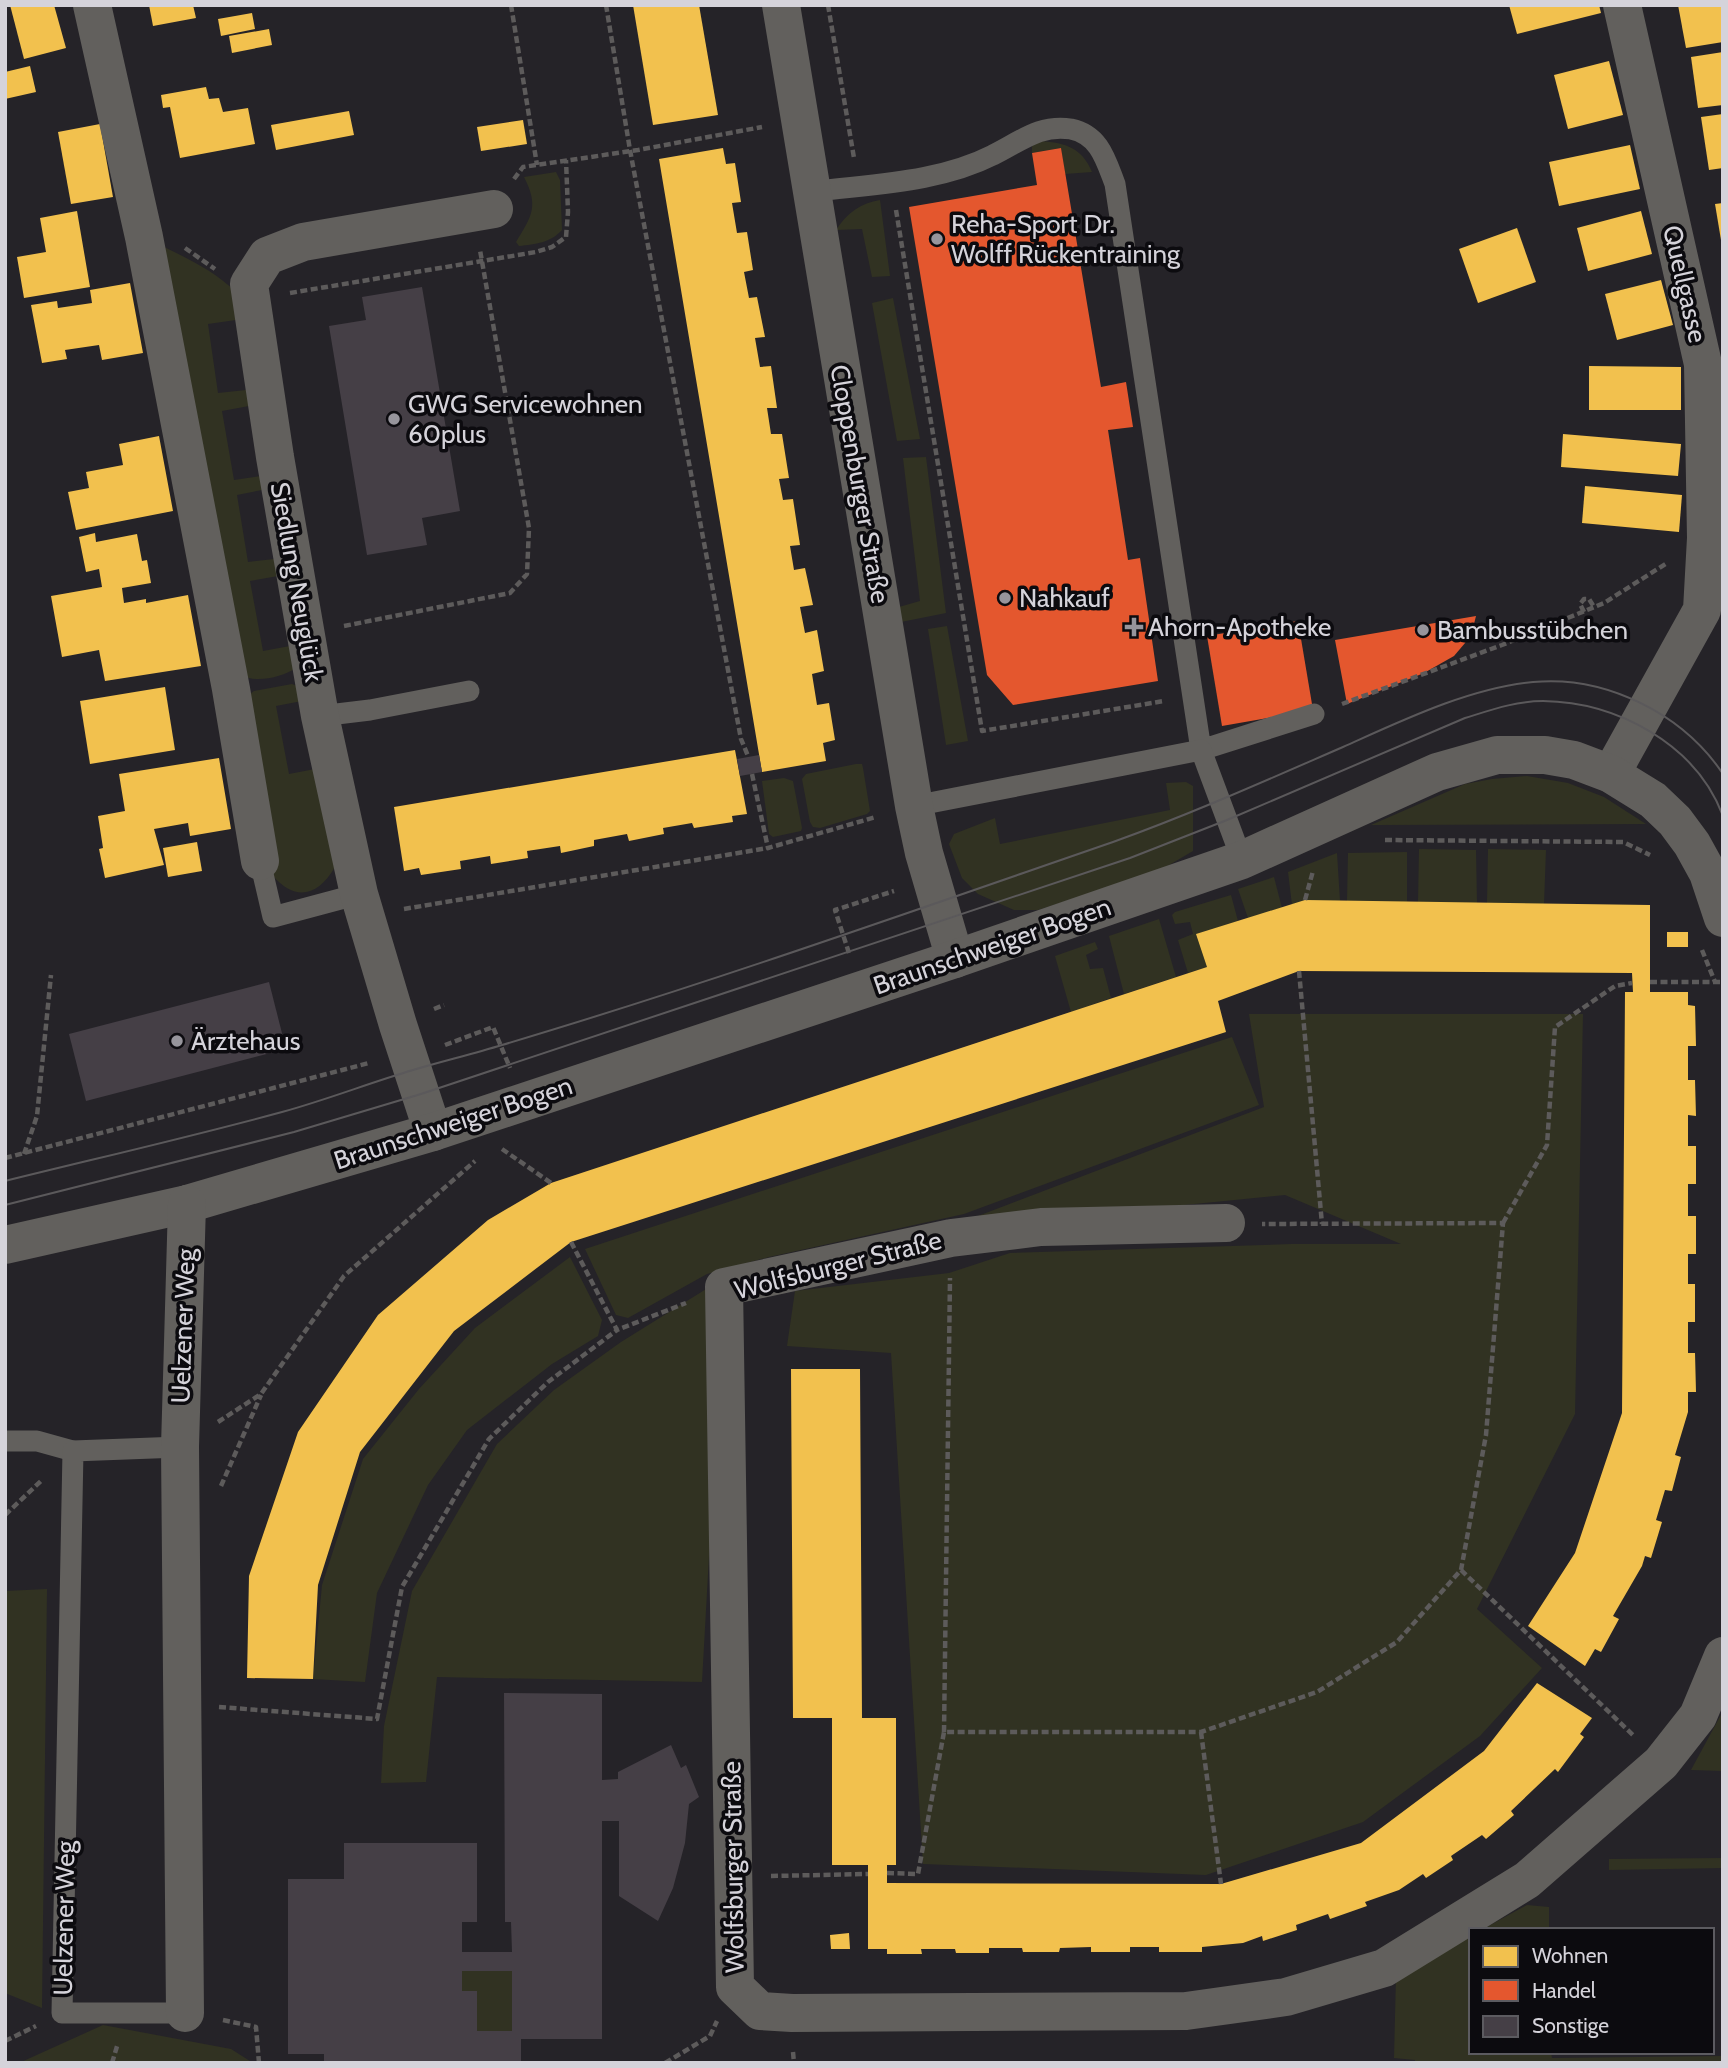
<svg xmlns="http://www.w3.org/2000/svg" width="1728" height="2068" font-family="Cabin,sans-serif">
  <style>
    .green { fill: #313222 }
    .homes { fill: #f2c14e }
    .shops { fill: #e4572e }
    .building { fill: #453f46; fill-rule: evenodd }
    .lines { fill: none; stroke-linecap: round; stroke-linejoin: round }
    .path { stroke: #5d5b5b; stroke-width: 4.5; stroke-dasharray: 7 3.5; stroke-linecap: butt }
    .service { stroke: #62605d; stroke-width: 21 }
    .minor { stroke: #62605d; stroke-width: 38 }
    .tram { stroke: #5b595b; stroke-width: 2 }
    .poi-dot { fill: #97959c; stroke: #0c0b0f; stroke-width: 2.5 }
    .labels { text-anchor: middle; stroke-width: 7; stroke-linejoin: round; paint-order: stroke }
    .poi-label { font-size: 26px; fill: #d5d3da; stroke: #0c0b0f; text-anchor: start }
    .street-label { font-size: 26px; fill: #d5d3da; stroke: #0c0b0f }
  </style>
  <rect width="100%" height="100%" fill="#252328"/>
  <g class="green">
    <path d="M1041 141C1066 143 1082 148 1092 172L1065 174 1061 148 1032 153V146Z"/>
    <path d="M556 172 560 180 562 230C550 243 536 244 519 246L516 242C532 216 539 206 524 177Z"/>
    <path d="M880 200 890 276 872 277 862 229 836 230C847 213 861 203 880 200Z"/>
    <path d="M162 246C189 259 214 271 236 292V320L208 324 218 393 246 390 249 406 222 411 234 480 261 476 262 490 237 495 248 562 274 559 278 576 250 581 263 651 290 646 296 668C283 677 257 683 243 676Z"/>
    <path d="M893 298 920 439 897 441 872 303Z"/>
    <path d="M926 457 946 613 901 622 899 607 920 601 903 458Z"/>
    <path d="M947 626 968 741 946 745 928 629Z"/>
    <path d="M292 684 300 687 302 701 276 706 289 774 315 769 335 867C318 896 296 902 273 876L247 696 254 691Z"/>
    <path d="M856 764H862L863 768 870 811 867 814 820 828 813 827 810 822 802 779 806 774Z"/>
    <path d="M1527 776 1568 783 1604 797 1646 824 1371 825 1465 784 1492 779Z"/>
    <path d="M784 778 793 781 802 828 801 831 773 837 769 834 762 781Z"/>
    <path d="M1186 782 1193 786V851L1164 868 1095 892 1038 910H1014L978 894 962 878 949 844 954 834 995 818 1000 844 1170 810 1166 783Z"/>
    <path d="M1419 849 1476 850 1477 903 1418 902Z"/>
    <path d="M1488 849 1546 850 1544 904 1487 903Z"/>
    <path d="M1407 852V902L1347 901 1348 853Z"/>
    <path d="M1337 853 1340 901 1292 905 1288 872Z"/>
    <path d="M1274 877 1282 908 1248 918 1238 889Z"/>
    <path d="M1231 895 1238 921 1197 934 1207 967 1188 973 1178 940 1193 934 1190 922 1175 924 1172 915 1175 912Z"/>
    <path d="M1159 919 1176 977 1124 994 1109 936Z"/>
    <path d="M1095 942 1098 949 1086 955 1090 969 1103 968 1111 998 1071 1012 1055 956Z"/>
    <path d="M1249 1014H1583L1575 1414 1477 1609 1542 1668 1480 1736 1363 1822 1206 1875 923 1864 891 1353 787 1346 795 1291 949 1273 1010 1253 1292 1244H1401L1285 1195 972 1226 724 1287 702 1682 437 1677 426 1782 381 1783 384 1726 412 1591 497 1444 554 1390 621 1342 711 1286 970 1219 1264 1107Z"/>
    <path d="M1232 1037 1259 1105 964 1214 769 1257 707 1274 628 1318 616 1315 585 1249Z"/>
    <path d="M570 1257 602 1320 598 1336 552 1364 467 1430 428 1485 377 1593 365 1682 313 1679 322 1585 363 1459 419 1389 475 1328Z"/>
    <path d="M47 1589 42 2008 5 1993V1591Z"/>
    <path d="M1723 1711V1771L1691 1770Z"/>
    <path d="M1723 1858V1868L1609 1870V1859Z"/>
    <path d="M1527 1905 1549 1907V1930H1481Z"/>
    <path d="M1471 1936V2052H1551L1552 2058 1723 2056V2063H1415V2060L1394 2058 1396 1976Z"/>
    <path d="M462 1971H512V2031H477V1991H462Z"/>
    <path d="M103 2025 231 2049 253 2063H19Z"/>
  </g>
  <g class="homes">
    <path d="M10 5H54L66 48 24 59Z"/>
    <path d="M149 5H193L196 18 153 26Z"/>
    <path d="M633 5H699L718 115 653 125Z"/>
    <path d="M1509 5H1599L1601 13 1517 34Z"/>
    <path d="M1678 5H1723V42L1686 48Z"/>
    <path d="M252 13 255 29 221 36 218 19Z"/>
    <path d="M269 29 272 45 232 53 229 36Z"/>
    <path d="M1723 52V105L1698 108 1691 57Z"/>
    <path d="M1609 61 1623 115 1568 129 1554 75Z"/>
    <path d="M30 66 36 92 5 99V72Z"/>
    <path d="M206 87 209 99 219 98 223 112 248 108 255 144 180 158 170 107 163 108 161 95Z"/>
    <path d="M349 111 354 135 276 150 271 125Z"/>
    <path d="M1723 114V168L1709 170 1701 117Z"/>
    <path d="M523 120 527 144 481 151 477 127Z"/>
    <path d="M100 124 113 197 71 204 58 132Z"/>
    <path d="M1630 145 1640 189 1559 206 1549 162Z"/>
    <path d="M723 148 726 164 735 163 741 202 732 203 737 233 747 232 753 270 744 272 749 298 757 297 765 337 755 338 760 367 771 366 777 408H767L771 434H782L789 478 779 479 783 500 793 499 800 545 790 546 794 570 805 568 813 605 800 607 805 633 817 630 824 671 812 674 817 705 829 703 835 740 823 743 826 761 762 772 659 159Z"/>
    <path d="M1723 203V240H1721L1715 204Z"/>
    <path d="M77 211 90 287 24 298 17 257 46 252 40 218Z"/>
    <path d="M1641 211 1652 254 1588 271 1577 228Z"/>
    <path d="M1517 228 1536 282 1478 303 1459 249Z"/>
    <path d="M1661 280 1673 325 1617 340 1605 294Z"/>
    <path d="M130 283 143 353 102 360 99 345 65 350 67 359 42 363 31 305 57 301 58 308 92 303 90 290Z"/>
    <path d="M1589 366 1681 367V410H1589Z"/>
    <path d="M1563 434 1681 444 1678 476 1561 467Z"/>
    <path d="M159 436 173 511 76 530 68 492 89 488 86 472 123 465 119 444Z"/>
    <path d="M1585 486 1682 495 1679 532 1582 523Z"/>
    <path d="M95 533 96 542 137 534 142 561 147 560 151 583 122 588 124 603 146 599V603L188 595 201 666 105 681 99 650 62 657 51 596 102 587 99 569 86 572 79 537Z"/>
    <path d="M165 687 175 750 90 764 80 701Z"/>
    <path d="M735 750 747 814 732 816 733 822 694 828 692 823 663 828 664 834 629 841 627 834 594 840V846L561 853 560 846 527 851 528 858 491 864 490 856 460 861 461 869 421 875 419 868 404 871 394 807Z"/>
    <path d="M219 758 231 829 190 836 188 823 154 829 164 865 105 878 99 849 103 848 98 816 125 811 119 774Z"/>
    <path d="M197 842 202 871 168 877 163 848Z"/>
    <path d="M1305 900 1650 905V992H1688V1005L1695 1006 1696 1046H1688V1080H1695L1696 1116 1688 1115V1146H1696V1184H1688V1216H1696V1254H1688V1284H1695V1322H1688V1353H1695L1696 1392H1688V1412L1675 1455 1681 1457 1672 1491 1665 1490 1656 1520 1662 1522 1651 1558 1645 1556 1642 1566 1613 1616 1619 1619 1601 1652 1595 1649 1585 1666 1528 1626 1575 1553 1622 1413 1625 992H1633L1632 973 1299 971 1218 1001 1226 1032 571 1242 454 1331 360 1452 318 1585 313 1679 247 1678 249 1576 298 1432 378 1315 488 1220 551 1183 1207 967 1196 934Z"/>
    <rect x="1667" y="932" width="21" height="15"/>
    <path d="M791 1369H860L862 1718H896V1865H887V1883L1221 1884 1361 1843 1484 1751 1537 1683 1592 1718 1580 1734 1584 1737 1558 1772 1555 1769 1511 1811 1514 1815 1486 1839 1482 1835 1451 1856 1453 1860 1426 1878 1423 1874 1399 1890 1365 1902 1367 1906 1330 1919 1328 1914 1296 1925 1297 1930 1263 1941 1262 1936 1243 1943 1202 1947V1952H1159V1947H1130V1952H1091V1947L1060 1948 1059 1952H1023L1022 1948H989V1953H956L955 1949H921L922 1954H887V1949H868V1865H832V1718H793Z"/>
    <path d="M849 1933 850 1949H831L830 1935Z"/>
  </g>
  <g class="shops">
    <path d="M1061 148 1101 387 1126 382 1133 427 1108 430 1128 560 1140 558 1158 681 1013 705 987 675 909 207 1037 185 1032 153Z"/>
    <path d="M1476 616 1471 636 1454 656 1424 673 1347 704 1335 640Z"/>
    <path d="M1298 621 1313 710 1222 726 1207 636Z"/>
  </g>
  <g class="building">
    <path d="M422 287 460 511 422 518 427 545 367 555 329 326 366 320 362 297Z"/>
    <path d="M759 755 762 772 740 776 737 759Z"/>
    <path d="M269 982 286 1049 86 1101 69 1034Z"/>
    <path d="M504 1693 602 1694V1780L618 1779V1772L671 1745 681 1768 686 1765 699 1797 689 1804 685 1843 673 1888 658 1921 619 1896V1821H602V2039H521V2063H324V2054H288V1879H344V1843H477V1922H462V1952H512L511 1922H505ZM462 1971H512V2031H477V1991H462Z"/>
  </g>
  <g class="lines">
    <g class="path">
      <path d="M511 5 537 165"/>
      <path d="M606 5 630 150 741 739 748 756"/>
      <path d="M828 5 854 158"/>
      <path d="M514 179 523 167 638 150 762 127"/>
      <path d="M896 210 982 731 1164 701"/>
      <path d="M185 248 215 269"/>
      <path d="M290 293 536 252 552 247 566 237 568 212 566 160"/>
      <path d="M1584 612 1580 604 1584 599H1589L1594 607"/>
      <path d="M344 626 510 593 527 574 529 528 480 250"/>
      <path d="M1342 704 1502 645 1604 603 1667 563"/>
      <path d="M752 774 768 848 876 817"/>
      <path d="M1385 840 1623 842 1650 855"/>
      <path d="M1305 900 1313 871"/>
      <path d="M404 909 768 848"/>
      <path d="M1702 950 1715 982"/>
      <path d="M849 953 835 910 894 891"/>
      <path d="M1299 971 1322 1224"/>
      <path d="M1650 982H1723"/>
      <path d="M434 1009 444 1005"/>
      <path d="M445 1045 493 1027 510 1068"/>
      <path d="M502 1149 551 1183"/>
      <path d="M24 1154 37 1116 51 975"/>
      <path d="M5 1158 369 1063"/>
      <path d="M1503 1223 1547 1145 1555 1027 1615 986 1632 983"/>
      <path d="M571 1242 617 1330 686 1303"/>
      <path d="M218 1422 261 1394 344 1276 475 1161"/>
      <path d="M221 1486 261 1395"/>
      <path d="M5 1515 43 1479"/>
      <path d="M1461 1570 1635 1737"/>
      <path d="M219 1707 377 1719 402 1587 489 1439 548 1382 617 1330"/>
      <path d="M944 1732 950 1278"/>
      <path d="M1201 1732 1221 1884"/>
      <path d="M887 1873 918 1874 944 1732H1201L1317 1692 1397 1642 1461 1570 1486 1435 1503 1223 1262 1224"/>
      <path d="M771 1876 868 1874"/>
      <path d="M223 2020 256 2027 259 2063"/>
      <path d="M5 2041 36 2026"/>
      <path d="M793 2052 794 2063"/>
      <path d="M112 2063 118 2043"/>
      <path d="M665 2063 710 2036 717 2021"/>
    </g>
    <g class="service">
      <path d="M811 192C870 184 938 183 993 155 1020 142 1039 124 1071 129 1100 135 1106 161 1115 184L1201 750 1314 714"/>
      <path d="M320 716 370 710 469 691"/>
      <path d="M914 806 1201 750 1242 860"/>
      <path d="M260 861 273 917 359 894"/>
      <path d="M5 1441H37L73 1451"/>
      <path d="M180 1447 73 1451 62 2013H185"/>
    </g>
    <g class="minor">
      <path d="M92 5 144 237 231 689 260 861"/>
      <path d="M781 5 914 806 924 853 955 959"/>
      <path d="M1611 774 1702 610 1706 538 1703 364 1622 5"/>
      <path d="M433 1132 398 1025 359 894 320 716 275 457 249 284 267 256 303 242 494 209"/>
      <path d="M1226 1223 1041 1227 951 1238 724 1287 735 1987 760 2011 792 2013 1186 2011 1286 1997 1384 1968 1527 1880 1661 1763 1698 1716 1723 1656"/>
      <path d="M5 1245 187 1204 433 1132 955 959 1242 860 1437 772 1497 755H1545L1574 760 1611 774 1653 800 1675 821 1692 844 1708 873 1723 918"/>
      <path d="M185 2013 180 1447 187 1204"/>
    </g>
    <g class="tram">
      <path d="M5 1181C98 1158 190 1137 282 1112 326 1100 369 1083 413 1070 443 1061 473 1054 502 1045 707 984 910 912 1113 842 1191 814 1267 780 1343 747 1401 721 1469 688 1533 682 1606 675 1683 714 1723 774"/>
      <path d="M5 1205 294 1132 421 1094 1130 858 1227 820 1465 718C1491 710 1516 701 1543 701 1617 702 1696 744 1723 816"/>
    </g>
  </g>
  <g class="poi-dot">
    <circle cx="937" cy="239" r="7"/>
    <circle cx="394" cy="419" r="7"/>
    <circle cx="1005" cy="598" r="7"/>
    <path d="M1130.5 616.5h7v7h7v7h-7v7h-7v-7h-7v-7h7z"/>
    <circle cx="1423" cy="630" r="7"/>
    <circle cx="177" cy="1041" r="7"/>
  </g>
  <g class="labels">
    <g class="poi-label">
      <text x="951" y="233">Reha-Sport Dr.<tspan x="951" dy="30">Wolff Rückentraining</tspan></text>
      <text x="408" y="413">GWG Servicewohnen<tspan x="408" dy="30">60plus</tspan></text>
      <text x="1019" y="607">Nahkauf</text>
      <text x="1148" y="636">Ahorn-Apotheke</text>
      <text x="1437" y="639">Bambusstübchen</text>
      <text x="191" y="1050">Ärztehaus</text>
    </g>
    <g class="street-label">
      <text transform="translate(1685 284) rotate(77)" y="9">Quellgasse</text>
      <text transform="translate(860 484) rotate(80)" y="9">Cloppenburger Straße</text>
      <text transform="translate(297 582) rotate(80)" y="9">Siedlung Neuglück</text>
      <text transform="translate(992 946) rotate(-19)" y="9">Braunschweiger Bogen</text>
      <text transform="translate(453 1123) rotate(-18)" y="9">Braunschweiger Bogen</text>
      <text transform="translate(838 1265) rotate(-14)" y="9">Wolfsburger Straße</text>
      <text transform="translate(183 1326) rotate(-88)" y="9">Uelzener Weg</text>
      <text transform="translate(733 1867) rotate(-91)" y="9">Wolfsburger Straße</text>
      <text transform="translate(64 1918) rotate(-89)" y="9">Uelzener Weg</text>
    </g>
  </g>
  <rect width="1728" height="2068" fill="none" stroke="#d5d3da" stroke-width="14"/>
  <rect x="1469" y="1928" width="245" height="126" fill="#0c0b0f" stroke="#5c5b60" stroke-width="2"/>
  <rect x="1483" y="1946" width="35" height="21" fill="#f2c14e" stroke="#5c5b60" stroke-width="2"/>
  <text x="1532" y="1963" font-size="21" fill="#d5d3da">Wohnen</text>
  <rect x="1483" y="1980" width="35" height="21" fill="#e4572e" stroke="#5c5b60" stroke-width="2"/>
  <text x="1532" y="1998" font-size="21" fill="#d5d3da">Handel</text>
  <rect x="1483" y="2016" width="35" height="21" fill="#453f46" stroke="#5c5b60" stroke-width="2"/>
  <text x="1532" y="2033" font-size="21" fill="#d5d3da">Sonstige</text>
</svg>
